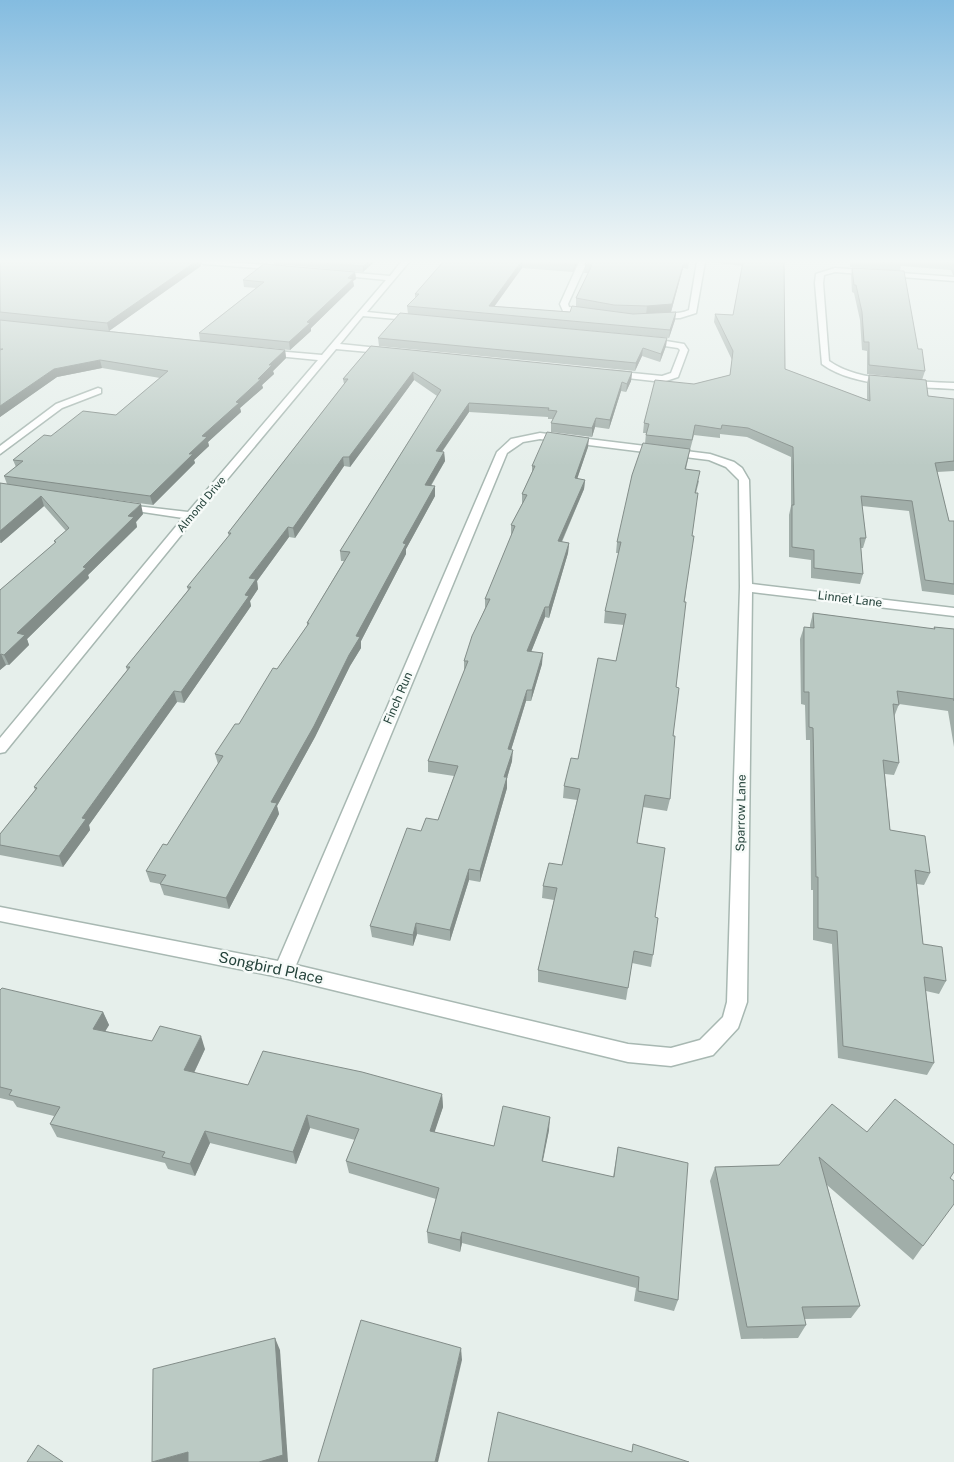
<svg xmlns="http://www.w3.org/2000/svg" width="954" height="1462" font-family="'Public Sans',sans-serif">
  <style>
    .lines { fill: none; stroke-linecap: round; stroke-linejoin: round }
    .minor-casing { stroke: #a8b8b2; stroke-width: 3 }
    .minor { fill: #fff; fill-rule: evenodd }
    .wall { fill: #a1aea9 }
    .shaded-wall { fill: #838d89 }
    .building { fill: #bbcac4; stroke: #838d89 }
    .labels { text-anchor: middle; stroke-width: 5; stroke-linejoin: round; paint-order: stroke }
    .far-street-label { font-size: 11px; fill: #24423a; stroke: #f7fbf9 }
    .street-label { font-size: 12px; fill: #24423a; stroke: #f7fbf9 }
    .near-street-label { font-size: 15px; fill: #24423a; stroke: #f7fbf9 }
  </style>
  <rect width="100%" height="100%" fill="#e6efeb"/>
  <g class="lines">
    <g class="minor-casing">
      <g id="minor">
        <path d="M200 262H227L280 266 284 268 280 270 204 264Z"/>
        <path d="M401 262H409L367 312 416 317H419V321L363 316 340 344 388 349 392 352 391 354 336 349 195 518 5 752 0 753V738L183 518 123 509 117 506 119 504 188 512 318 360 267 355 264 354V350L322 355 386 280 336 275 332 273 333 271 390 276Z"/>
        <path d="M579 262H587L568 304 569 307 593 311V315H590L563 311 560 304Z"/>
        <path d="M697 262H705L696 313 680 318 652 319 651 317C661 311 677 316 689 310Z"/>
        <path d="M835 268 954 277V281L835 272 824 275 823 283 829 361C859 383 918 381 954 383V389C915 386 854 388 822 364L815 283 816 274Z"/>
        <path d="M648 338 684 344 688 350 678 377 663 382 609 376 608 374 612 371 662 376 671 373 680 350 678 348 645 343V339Z"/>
        <path d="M98 388 101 389V393L62 408 0 454V446L56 404Z"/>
        <path d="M540 433 710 454 734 462 742 468 749 480 752 584 954 608V616L752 592 747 1002 738 1028 713 1055 671 1066 628 1062 284 978 0 921V907L278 961 497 452 511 439ZM540 439 709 460 726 467 739 480 740 587 727 1002 723 1017 700 1040 671 1048 628 1044 296 965 507 453 523 442Z"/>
      </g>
    </g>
    <use href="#minor" class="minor"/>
  </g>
  <g class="wall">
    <path d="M0 262 201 266 109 331 285 350 286 358 273 371 274 374 262 385 263 388 240 408 241 412 208 442 209 446 194 460 195 463 153 505 66 493 143 514 136 522 137 527 88 575 89 578 27 639 29 645 9 665H6L0 670V590L55 543 54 541 66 531 44 506 1 543H0V483L7 484 4 476 16 467 13 460 51 436 116 415 160 378 102 368 57 377 0 417Z"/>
    <path d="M273 262H374L363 272 274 264Z"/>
    <path d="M443 262H578L573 272 522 268 494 306 570 312 576 307V298L589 273H584L586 262H689L688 269 683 268 671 312H676L675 320 669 338 408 314 407 306 415 298V294Z"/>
    <path d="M712 262H789H784L785 369 867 400V383L869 375 916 379 867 374V351L862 350 860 320 854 293 852 292 851 275 852 268 918 349 925 371 922 380 928 396 954 399V471L937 472 949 521H954V595L922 591 909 511 862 506 866 538 863 548H861L863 574 860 584 811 578V560L789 557V515L791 506V457L747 437 720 434V438L694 435 690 450 686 469 699 481 696 493 676 687 670 799 667 811 643 807 637 843 655 917 653 955 651 967 632 963 626 1000 538 982V970L554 900 542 898 543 886 562 865 577 800 563 798 564 786 578 759 616 661 624 625 604 623 605 611 619 553H616L617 542 645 444 646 433H643L644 423 694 384 730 375 732 360 714 322 715 314 733 315 742 266Z"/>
    <path d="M850 262H954V276L953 275 951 270 901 266 900 271 850 267Z"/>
    <path d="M355 272 356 279 353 281 354 286 311 328V331L290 350 200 341 199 333 256 288 244 287 243 280Z"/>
    <path d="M378 338H667L666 346 660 362 642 356 635 371 379 346Z"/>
    <path d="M371 346 632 372 631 381 626 392 621 391 609 429 595 427 592 437 551 432V423L553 419H548V417L469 412 442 452H444L445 461 431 486H435V496L406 549V554L361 641V648L350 666 315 737 277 806 279 814 229 909 164 895 160 884 150 882 146 871 167 845 218 764 215 754 239 724 307 626V623L344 561H341L340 551 437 396 414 380 350 467 344 466 295 538 289 537 257 581 258 589 250 601 251 606 184 703 177 702 89 825 90 830 63 867 0 855V834L35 790 34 787 127 670 126 667 188 590 187 587 229 536 228 533 344 384 343 379Z"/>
    <path d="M588 447 577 479 585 480 584 489 562 542 569 543 568 553 549 618 545 617 531 652 542 664 531 701H526L511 750 512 761 507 778V788L480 882 469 880 450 941 417 934 413 946 372 937 370 926 421 831 438 820 454 776 428 772V761L464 672V661L485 608V599L511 536V525L522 504V494L532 472V466Z"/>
    <path d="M813 613 934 629V627L954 629V747L948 711 899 704 894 717 899 763 894 775 885 774 890 830 930 873 924 885 917 884 923 944 946 981 939 994 926 991 934 1063 927 1075 838 1058 832 944 813 940V890H811L810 740H806L805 705 801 704 800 639 804 627 810 628V625Z"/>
    <path d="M0 990 103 1012 109 1025 105 1031 152 1041 205 1049 194 1073 248 1085 442 1094 443 1107 434 1132 494 1146 549 1130 543 1161 613 1177 618 1147 678 1300 674 1311 634 1301 636 1288 462 1243 460 1252 428 1243 427 1232 436 1199 349 1173 346 1161 355 1140 310 1128 296 1164 210 1143 195 1176 168 1169 165 1163 57 1137 50 1124 54 1116 17 1107 13 1101 0 1098Z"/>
    <path d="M867 1132 950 1178 923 1246 913 1260 827 1185 860 1306 851 1318 804 1319 806 1325 798 1338 741 1339 710 1181 715 1167 779 1165Z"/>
  </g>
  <g class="shaded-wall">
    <path d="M195 262H200L201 266 109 331 107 323Z"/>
    <path d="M368 262H374L363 272V266Z"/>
    <path d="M521 262H522V268L489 314V306Z"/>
    <path d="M575 262H578L573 272 574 264Z"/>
    <path d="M684 262 683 268 671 312 646 315 647 306Z"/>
    <path d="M355 272 356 279 353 281 354 286 311 328V331L290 350 289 342Z"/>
    <path d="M676 312 675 320 669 338 670 330Z"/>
    <path d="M667 338 666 346 660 362 661 354Z"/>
    <path d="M643 348 642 356 635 371 636 363Z"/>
    <path d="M285 350 286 358 273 371 274 374 262 385 263 388 240 408 241 412 208 442 209 446 194 460 195 463 153 505 150 496 189 454 202 436 258 379 269 365Z"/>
    <path d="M100 360 102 368 57 377 0 417V406L54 369Z"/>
    <path d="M413 372 414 380 350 467 349 457Z"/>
    <path d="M632 372 631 381 626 392 627 384Z"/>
    <path d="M622 382 621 391 609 429 610 420Z"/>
    <path d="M469 403V412L436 460V451Z"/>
    <path d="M596 418 595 427 592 437V428Z"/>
    <path d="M589 438 588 447 574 488 575 478Z"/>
    <path d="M444 452 445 461 425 495V485Z"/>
    <path d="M343 457 344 466 295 538 293 528Z"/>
    <path d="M585 480 584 489 557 552 558 541Z"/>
    <path d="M435 486V496L406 549V554L361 641V648L350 666 315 737 277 806 279 814 229 909 226 898 271 802 356 636 403 543Z"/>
    <path d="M41 496 44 506 1 543 0 539V531Z"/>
    <path d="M141 504 143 514 136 522 137 527 88 575 89 578 27 639 29 645 9 665 4 655 17 633 83 567 128 516Z"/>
    <path d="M288 527 289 537 257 581 258 589 250 601 251 606 184 703 181 692 249 578Z"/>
    <path d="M569 543 568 553 549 618V607Z"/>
    <path d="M545 607V617L527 662V651Z"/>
    <path d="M543 653 542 664 531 701 532 690Z"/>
    <path d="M1 654 6 665 0 670V655Z"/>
    <path d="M527 690 526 701 508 760V749Z"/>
    <path d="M174 691 177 702 89 825 90 830 63 867 59 856 82 818Z"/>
    <path d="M513 750 512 761 507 778V788L480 882V871L504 777Z"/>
    <path d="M469 869V880L450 941V930Z"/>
    <path d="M416 923 417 934 413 946V935Z"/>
    <path d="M103 1012 109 1025 99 1042 93 1029Z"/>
    <path d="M201 1036 205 1049 189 1083 184 1070Z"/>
    <path d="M442 1094 443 1107 431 1143 430 1131Z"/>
    <path d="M307 1115 310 1128 296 1164 293 1152Z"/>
    <path d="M550 1117 549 1130 540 1173 542 1161Z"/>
    <path d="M205 1131 210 1143 195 1176 190 1164Z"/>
    <path d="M462 1232V1243L460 1252V1240Z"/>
    <path d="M275 1338 280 1350 288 1462H259Z"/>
    <path d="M461 1348 462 1360 438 1462H435Z"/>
    <path d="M188 1452 195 1462H152Z"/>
  </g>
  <g class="building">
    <path d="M0 262H195L107 323 0 312Z"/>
    <path d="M306 262H368L363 266Z"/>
    <path d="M443 262H521L489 306 570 312 572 306 633 314 676 312 670 330 407 306 419 294H415Z"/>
    <path d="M540 262H575L574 264Z"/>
    <path d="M586 262H684L672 304 647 306 614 305 576 298 592 265H585Z"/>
    <path d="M743 262H784L785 369 870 401 869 375 926 380 928 396 954 399V461L935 463 949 521H954V584L925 580 912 501 861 496 866 538H860L863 574 814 568V550L792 547V505H794L793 447 748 428 722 425 721 429 695 425 692 440 646 435 649 424 644 423 655 380 694 384 730 375 733 351 715 314 733 315Z"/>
    <path d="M879 262H902V263Z"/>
    <path d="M940 262H954V265L953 263Z"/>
    <path d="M264 264 355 272 348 278 353 279 307 322 310 323 289 342 199 333 264 282 243 280Z"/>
    <path d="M852 268 904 271 918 349H922L925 371 869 365V342H864L862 312 856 285H854Z"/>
    <path d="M400 313 667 338 661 354 643 348 636 363 378 338Z"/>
    <path d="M0 320 285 350 269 365H272L258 379H261L236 402 239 403 202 436 207 437 189 454H193L150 496 4 476 23 461 13 460 44 435 51 436 83 411 116 415 168 371 100 360 54 369 0 406V350L3 349H0Z"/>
    <path d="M371 346 632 372 627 384 622 382 610 420 596 418 592 428 551 423 557 411 548 410 549 408 469 403 436 451 444 452 425 485 435 486 403 543 406 544 356 636 360 637 349 655 314 726 271 802 277 803 226 898 160 884 166 875 146 871 163 844 167 845 223 756 215 754 235 724H239L273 668 277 669 309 623H307L350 552 340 551 441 390 413 372 349 457H343L293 528 288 527 249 578 256 579 245 595 249 596 181 692 174 691 82 818 86 819 59 856 0 845V834L37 788 34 787 130 667H126L191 587H187L231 533H228L348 379H343Z"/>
    <path d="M547 432 589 438 575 478 585 480 558 541 569 543 549 607H545L527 651 543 653 532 690H527L508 749 513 750 504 777H507L480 871 469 869 450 930 416 923 413 935 370 926 407 828 421 831 426 818 438 820 458 766 428 761 468 661H464L472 636 490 599H485L515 526 511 525 527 495 522 494 535 466H532Z"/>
    <path d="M643 443 690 449 685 469 700 471 695 493H698L692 536H694L684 602H686L676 687 679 688 673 736H675L670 799 645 795 637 843 665 848 655 917 658 918 653 955 634 951 628 988 538 970 557 888 543 886 549 863 562 865 580 789 564 786 571 758 578 759 598 658 616 661 626 614 605 611 621 542H617L632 475Z"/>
    <path d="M0 483 141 504 128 516 134 517 83 567 86 568 17 633 25 635 4 655 1 654 0 655V590L56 542 54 541 69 528 41 496 0 531Z"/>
    <path d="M813 613 935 629 934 627 954 629V701V699L897 691 899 705 893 704 899 763 883 760 890 830 925 836 930 873 915 870 923 944 942 947 946 981 924 977 934 1063 843 1046 837 931 818 928V877H816L813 728 809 727V692H804V627L814 628Z"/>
    <path d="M2 988 103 1012 93 1029 152 1041 160 1026 201 1036 184 1070 248 1085 263 1051 362 1072 442 1094 430 1131 494 1146 503 1106 550 1117 542 1161 614 1177 618 1147 688 1163 678 1300 638 1291 639 1277 462 1232 460 1240 427 1232 439 1188 346 1161 359 1129 307 1115 293 1152 205 1131 190 1164 162 1157 165 1152 50 1124 60 1107 9 1095 12 1090 0 1087V990Z"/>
    <path d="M895 1099 954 1145V1172L950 1178 954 1181V1204L923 1246 819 1157 860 1306 802 1307 806 1325 747 1327 715 1167 779 1165 832 1104 867 1132Z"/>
    <path d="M361 1320 461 1348 435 1462H318Z"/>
    <path d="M275 1338 283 1455 259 1462H188V1452L152 1462 153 1369Z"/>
    <path d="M498 1412 632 1452 633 1444 689 1462H488Z"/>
    <path d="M38 1445 63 1462H27Z"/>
  </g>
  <linearGradient id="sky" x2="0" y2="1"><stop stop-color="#84bce0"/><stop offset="0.56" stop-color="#f4f8f6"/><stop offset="1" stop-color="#f4f8f6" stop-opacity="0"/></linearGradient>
  <rect width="954" height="466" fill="url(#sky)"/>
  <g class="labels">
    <g class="far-street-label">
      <text transform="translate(201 504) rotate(-50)" y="4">Almond Drive</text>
    </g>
    <g class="street-label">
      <text transform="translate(850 599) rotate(7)" y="4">Linnet Lane</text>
      <text transform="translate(398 698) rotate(-67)" y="4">Finch Run</text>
      <text transform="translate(741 813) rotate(-89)" y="4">Sparrow Lane</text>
    </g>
    <g class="near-street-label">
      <text transform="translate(271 968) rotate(12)" y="5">Songbird Place</text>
    </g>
  </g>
</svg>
